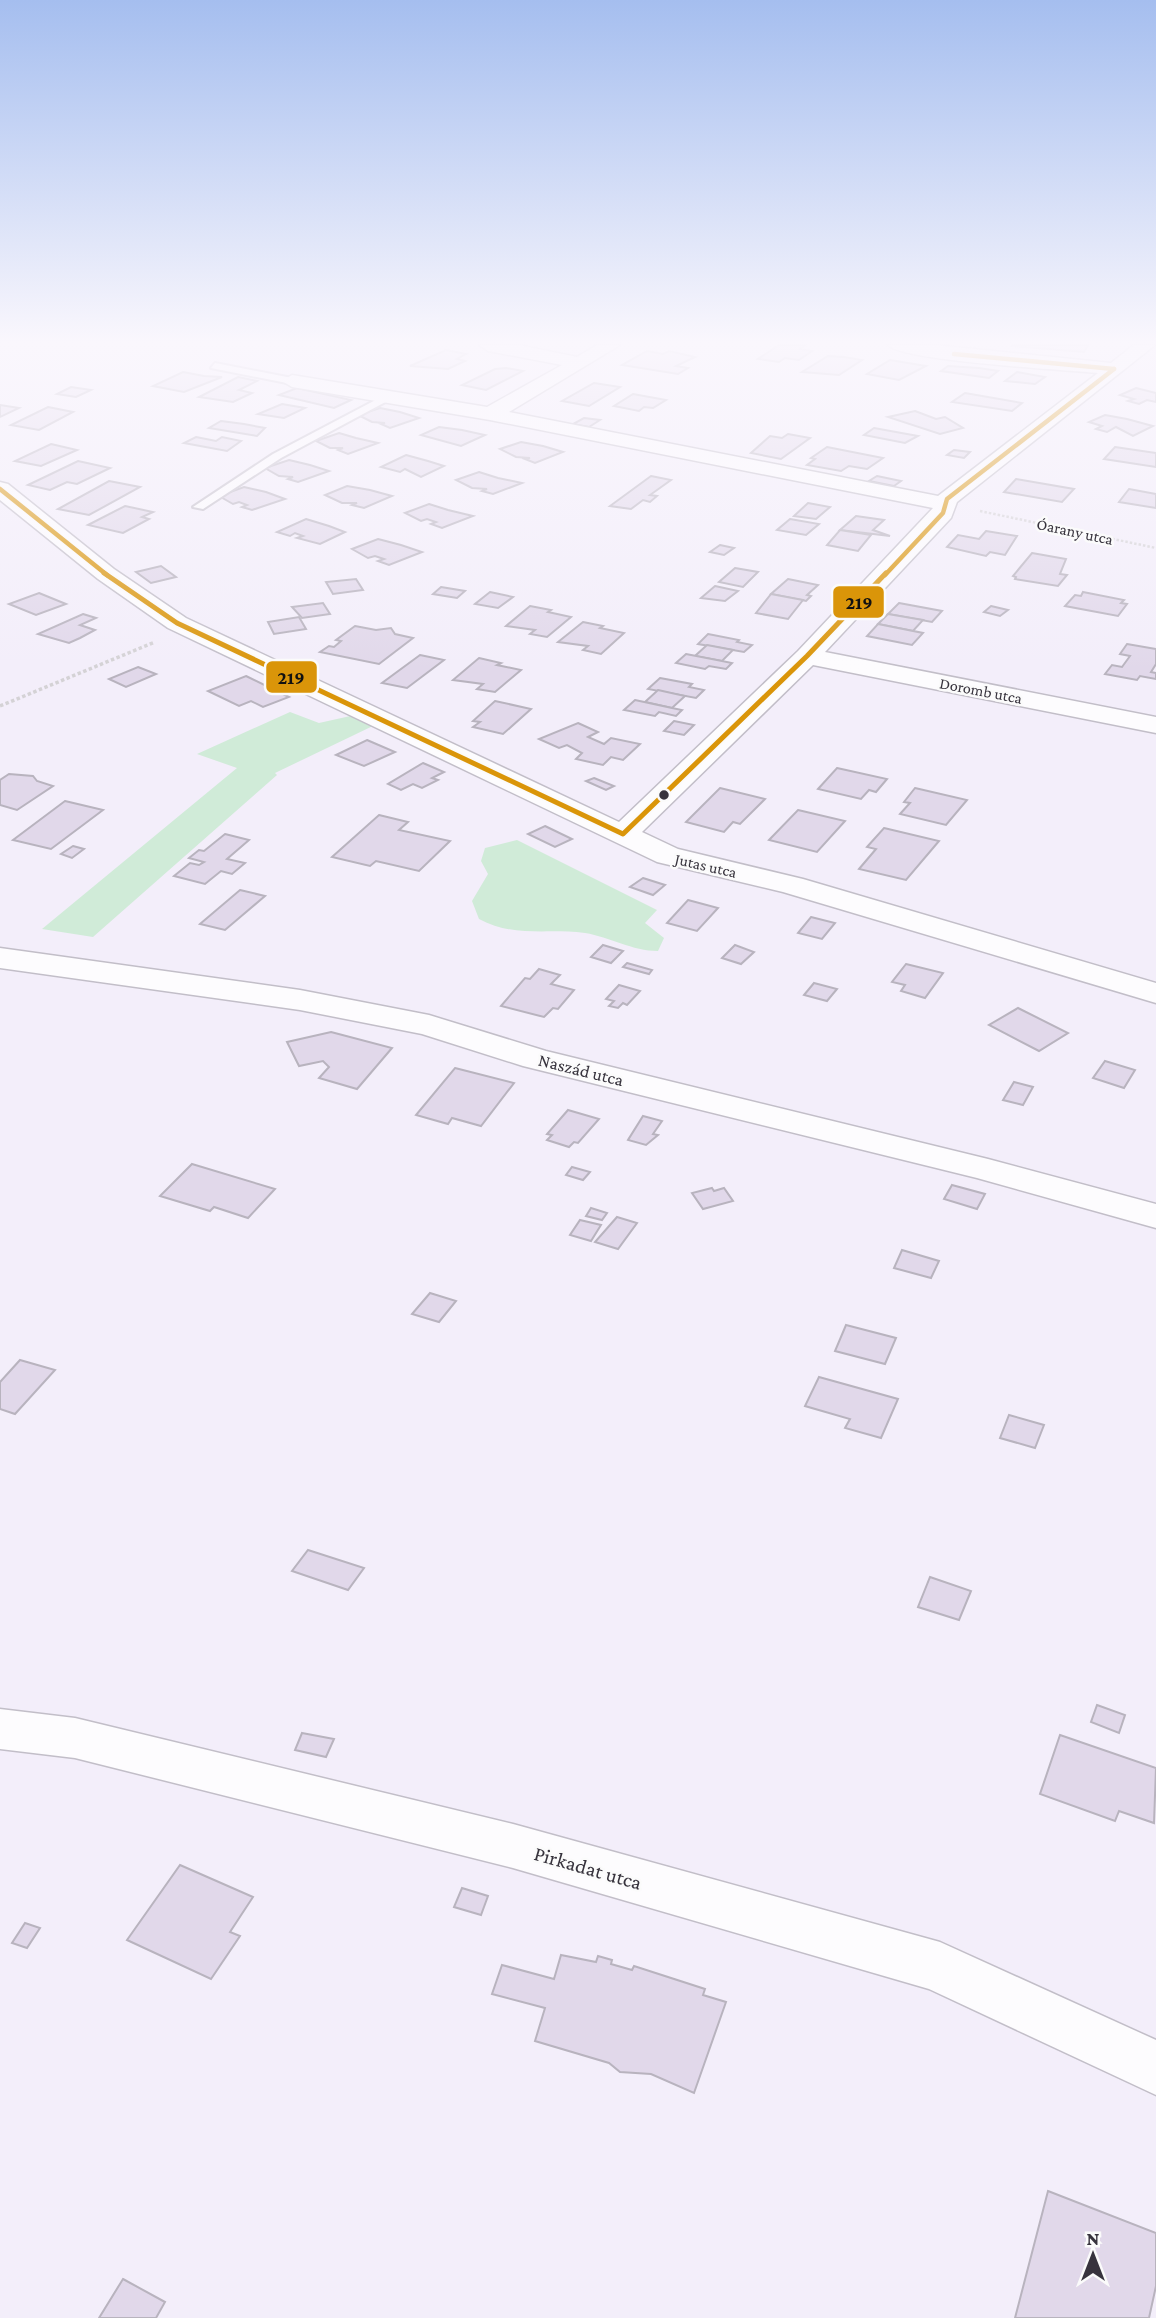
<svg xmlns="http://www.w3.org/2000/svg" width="1156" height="2318" font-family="'Crimson Pro',serif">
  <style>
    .green { fill: #d0ebd8 }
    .building { fill: #e1d8ea; stroke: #b8b3be; stroke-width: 2 }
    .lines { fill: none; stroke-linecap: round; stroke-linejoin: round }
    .lane-casing { stroke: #c2bec8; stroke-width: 4 }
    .street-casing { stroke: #c2bec8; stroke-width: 3 }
    .path-far1 { stroke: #d4d2d5; stroke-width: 2.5; stroke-dasharray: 2.5 2; stroke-linecap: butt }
    .path { stroke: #d4d2d5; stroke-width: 3.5; stroke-dasharray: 3.5 2.5; stroke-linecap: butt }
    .lane { fill: #fdfcfe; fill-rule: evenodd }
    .street { fill: #fdfcfe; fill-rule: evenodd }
    .bus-1-far1-casing { stroke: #fbfbfb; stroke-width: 7 }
    .bus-1-casing { stroke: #fbfbfb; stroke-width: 9 }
    .bus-1-far1 { stroke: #da9509; stroke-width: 4.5 }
    .bus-1 { stroke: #da9509; stroke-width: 5 }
    .bus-dot { fill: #37333d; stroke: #fbfbfb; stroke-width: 2.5 }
    .labels { text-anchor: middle; stroke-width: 5; stroke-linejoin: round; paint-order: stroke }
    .far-street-label { font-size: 16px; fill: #37333d; stroke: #fbfbfb }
    .street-label { font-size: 18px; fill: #37333d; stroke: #fbfbfb }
    .near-street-label { font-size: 21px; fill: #37333d; stroke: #fbfbfb }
    .line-badge { stroke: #fbfbfb; stroke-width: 2.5 }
    .pale-badge-label { font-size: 19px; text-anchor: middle; font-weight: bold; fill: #111 }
  </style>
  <rect width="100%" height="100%" fill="#f3eefa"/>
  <g class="green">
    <path d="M290 712 319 723 355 715 377 724 275 773 277 775 93 937 42 929 237 768 197 754Z"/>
    <path d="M517 840 657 910 645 923 664 938 658 951C632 951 610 937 585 933 546 928 514 938 479 919L472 901 488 874 481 861 485 848Z"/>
  </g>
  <g class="building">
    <path d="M779 345H805L800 349 812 351 799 360 785 358 779 362 758 359Z"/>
    <path d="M1088 345 1084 352 1012 346 1013 345Z"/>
    <path d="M446 350 466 354 457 359 465 361 448 369 410 366Z"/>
    <path d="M647 351 663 354 669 351 695 357 676 366 688 368 678 374 622 365Z"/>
    <path d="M828 356 844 357 862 360 839 375 802 372Z"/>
    <path d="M890 360 926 366 899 380 867 374Z"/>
    <path d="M948 366 979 368 998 371 989 378 941 371Z"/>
    <path d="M506 368 523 371 486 390 462 385 495 369Z"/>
    <path d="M183 372 204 376 222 377 184 392 153 386Z"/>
    <path d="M1017 372 1045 377 1035 384 1005 381Z"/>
    <path d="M238 377 257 381 239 390 252 393 233 402 199 397Z"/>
    <path d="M594 383 620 387 589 406 562 401Z"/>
    <path d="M71 387 91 390 76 397 57 394Z"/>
    <path d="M297 388 351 400 334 408 279 395Z"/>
    <path d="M1136 388 1156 393V402L1147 400 1139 404 1128 401 1134 399 1120 395Z"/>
    <path d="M965 393 1022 403 1012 411 952 402Z"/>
    <path d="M633 394 666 400 653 408 644 407 639 411 614 406Z"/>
    <path d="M282 404 305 408 284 418 258 414Z"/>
    <path d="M0 405 19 408 0 417Z"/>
    <path d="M48 407 73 412 39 430 11 425Z"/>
    <path d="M380 408 400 412 419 418 390 428 381 424 385 423 372 422 358 415Z"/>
    <path d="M915 411 936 419 945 417 963 428 940 434 888 417Z"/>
    <path d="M1105 415 1127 419 1153 426 1133 436 1116 427 1107 432 1096 429 1102 426 1089 422Z"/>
    <path d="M584 418 600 420 589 427 573 424Z"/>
    <path d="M221 421 244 424 265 428 257 436 209 428Z"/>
    <path d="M439 427 462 430 485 435 461 446 421 435Z"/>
    <path d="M874 428 918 436 905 443 864 435Z"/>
    <path d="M339 433 356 438 378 443 348 454 338 450 343 448H330L316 441Z"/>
    <path d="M788 434 810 438 781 459 751 453 770 436 782 438Z"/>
    <path d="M196 437 216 441 222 437 241 441 227 451 184 443Z"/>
    <path d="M521 442 543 446 563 452 535 463 525 459 530 458 516 457 500 449Z"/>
    <path d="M51 444 77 450 41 466 15 461Z"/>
    <path d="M827 447 883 458 867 469 849 466 841 471 807 465 815 459 811 458Z"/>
    <path d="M1115 447 1156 453V467L1104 459Z"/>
    <path d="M954 450 970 452 964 458 947 455Z"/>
    <path d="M406 455 428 461 444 466 421 477 405 469 400 472 381 467Z"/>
    <path d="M289 460 310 465 329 471 298 482 288 479 293 477 279 476 265 468Z"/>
    <path d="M78 461 110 468 77 484 67 482 50 490 28 485Z"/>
    <path d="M479 472 498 478 522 483 493 494 482 491 487 489 472 488 456 480Z"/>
    <path d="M651 476 671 480 650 495 657 496 650 502 643 500 631 509 610 506Z"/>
    <path d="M877 476 901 481 894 486 869 481Z"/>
    <path d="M1016 479 1074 489 1062 502 1004 492Z"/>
    <path d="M109 481 140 487 89 515 58 509Z"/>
    <path d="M347 486 370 490 392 496 364 508 352 505 357 503H342L325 495Z"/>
    <path d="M244 487 266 492 285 499 252 510 242 507 247 505 239 502 233 504 219 496Z"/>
    <path d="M1129 489 1156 494V508L1119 502Z"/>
    <path d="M808 503 830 507 816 519 794 516Z"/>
    <path d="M429 504 448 510 473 516 442 528 431 524 436 522 427 519 421 521 405 513Z"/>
    <path d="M125 506 153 512 142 517 149 519 123 533 88 525Z"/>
    <path d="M856 516 884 520 873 530 890 536 840 530Z"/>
    <path d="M306 519 329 526 345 532 320 544 297 538 303 536 295 533 290 536 277 532Z"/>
    <path d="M790 519 819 524 806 535 777 530Z"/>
    <path d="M840 530 871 535 858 551 827 545Z"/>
    <path d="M986 531 1017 536 1005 555 990 552 986 556 947 547 958 535 979 539Z"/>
    <path d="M378 539 401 545 422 552 389 565 378 561 384 559 375 556 368 558 352 549Z"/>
    <path d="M720 545 734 548 724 555 710 552Z"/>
    <path d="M1032 553 1066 559 1060 574 1067 575 1058 586 1015 579 1016 577 1013 576Z"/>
    <path d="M161 566 176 577 151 583 136 572Z"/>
    <path d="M735 568 758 572 743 587 719 582Z"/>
    <path d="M356 579 363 590 333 594 326 582Z"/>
    <path d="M788 579 818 585 807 595 811 596 806 601 771 594Z"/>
    <path d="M715 586 738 591 725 601 701 598Z"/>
    <path d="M441 587 465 591 457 598 433 594Z"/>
    <path d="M490 592 513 597 498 608 475 604Z"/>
    <path d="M1083 592 1124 600 1121 603 1127 604 1118 616 1065 606 1075 595 1081 596Z"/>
    <path d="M39 593 66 604 36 615 9 604Z"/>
    <path d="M771 594 803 600 788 619 756 613Z"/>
    <path d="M323 603 330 614 302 618 292 607Z"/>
    <path d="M899 603 942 611 932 622 888 614Z"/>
    <path d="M530 606 551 610 548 612 571 617 547 637 530 634 535 630 506 626Z"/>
    <path d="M991 606 1008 610 1000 616 984 612Z"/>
    <path d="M83 614 96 618 80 625 95 630 80 638 69 643 38 634Z"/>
    <path d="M888 614 923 620 913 631 878 624Z"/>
    <path d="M299 617 306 629 274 634 268 622Z"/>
    <path d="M583 622 603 626 600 628 624 633 601 654 583 650 588 646 558 642Z"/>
    <path d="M878 624 923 633 912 645 867 636Z"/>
    <path d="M355 626 376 630 391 628 395 634 413 638 379 664 320 652 329 646 334 647 341 641 336 640Z"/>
    <path d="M708 634 739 640 737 642 752 645 744 652 698 644Z"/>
    <path d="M1127 644 1156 649V664L1151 672 1156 673V679L1140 676 1137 680 1105 674 1112 665 1122 667 1130 656 1120 654Z"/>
    <path d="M707 645 733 650 722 661 695 656Z"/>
    <path d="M686 654 722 661 732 663 726 669 709 666 705 669 676 663Z"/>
    <path d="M420 655 444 660 407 688 382 683Z"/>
    <path d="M479 658 501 663 497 665 521 670 495 692 477 689 483 684 453 680Z"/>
    <path d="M138 667 156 674 126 687 109 679Z"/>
    <path d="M246 676 289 697 263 707 251 701 239 706 208 691Z"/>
    <path d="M660 678 692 684 689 687 704 690 696 698 648 689Z"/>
    <path d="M658 690 685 696 672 708 645 702Z"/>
    <path d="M635 700 672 708 682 710 676 716 659 712 655 716 624 710Z"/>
    <path d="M495 701 531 709 503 734 473 727 480 722 473 721Z"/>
    <path d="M674 721 694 725 684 735 664 731Z"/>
    <path d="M578 723 598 732 588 737 604 744 611 738 640 744 623 760 611 757 603 765 576 759 582 753 567 745 559 748 539 739Z"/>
    <path d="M367 740 395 752 364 766 336 755Z"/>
    <path d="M423 763 444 772 432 778 438 780 422 788 413 784 401 790 388 784Z"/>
    <path d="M837 768 887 779 876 792 869 790 861 799 818 789Z"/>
    <path d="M9 774 33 776 37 781 53 786 17 810 0 805V780Z"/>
    <path d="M594 778 614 786 606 790 586 781Z"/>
    <path d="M720 788 765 799 740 824 733 822 724 832 686 822Z"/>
    <path d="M915 788 967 800 946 825 900 814 910 803 904 802Z"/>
    <path d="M65 801 103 810 51 849 13 840Z"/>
    <path d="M798 810 845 821 817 852 769 840Z"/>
    <path d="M379 815 408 822 399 830 450 841 419 871 376 861 370 866 332 857Z"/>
    <path d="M545 826 572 839 555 847 528 834Z"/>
    <path d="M884 828 939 841 906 880 859 869 876 849 867 847Z"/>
    <path d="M225 834 249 840 227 859 245 863 232 874 221 871 205 884 174 876 190 863 199 865 204 862 189 858 199 850 204 851Z"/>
    <path d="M73 846 84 849 72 858 61 854Z"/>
    <path d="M643 878 665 885 653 895 630 887Z"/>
    <path d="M240 890 265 896 225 930 200 924Z"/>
    <path d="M688 900 718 908 697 931 667 923Z"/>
    <path d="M811 917 835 923 822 939 798 933Z"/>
    <path d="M603 945 623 951 611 963 591 957Z"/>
    <path d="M735 945 754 952 741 964 722 958Z"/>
    <path d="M627 963 652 970 649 974 623 967Z"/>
    <path d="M906 964 943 973 925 998 901 991 905 985 892 982Z"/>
    <path d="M539 969 560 975 551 984 574 990 558 1009 553 1008 544 1017 501 1006 525 978 530 979Z"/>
    <path d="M814 983 837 989 827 1001 804 995Z"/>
    <path d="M619 985 640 991 627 1005 623 1003 618 1008 609 1006 614 1001 606 999Z"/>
    <path d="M1018 1008 1068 1033 1039 1051 989 1025Z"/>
    <path d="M331 1032 392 1048 357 1089 319 1078 329 1067 323 1061 299 1066 287 1042Z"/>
    <path d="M1105 1061 1135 1070 1124 1088 1093 1078Z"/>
    <path d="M455 1068 514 1083 481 1126 452 1118 448 1124 416 1115Z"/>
    <path d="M1014 1082 1033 1087 1023 1105 1003 1100Z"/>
    <path d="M568 1110 599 1119 578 1143 574 1142 569 1147 547 1140 552 1135 547 1134Z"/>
    <path d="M643 1116 662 1121 653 1134 658 1135 646 1145 628 1140Z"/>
    <path d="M192 1164 275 1189 248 1218 214 1207 210 1211 160 1196Z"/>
    <path d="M572 1167 590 1172 583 1180 566 1175Z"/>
    <path d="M952 1185 985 1194 977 1209 944 1199Z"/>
    <path d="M712 1188 714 1191 724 1188 733 1201 703 1209 692 1193Z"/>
    <path d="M591 1208 607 1213 602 1220 586 1216Z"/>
    <path d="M617 1217 637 1223 618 1249 595 1242Z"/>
    <path d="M580 1220 601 1225 591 1241 570 1235Z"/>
    <path d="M902 1250 939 1261 931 1278 894 1268Z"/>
    <path d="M430 1293 456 1301 439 1322 412 1314Z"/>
    <path d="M846 1325 896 1338 885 1364 835 1351Z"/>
    <path d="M20 1360 55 1370 15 1414 0 1409V1382Z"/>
    <path d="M819 1377 898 1399 881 1438 845 1428 850 1419 805 1406Z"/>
    <path d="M1009 1415 1044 1425 1035 1448 1000 1438Z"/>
    <path d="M308 1550 364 1568 348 1590 292 1571Z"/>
    <path d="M930 1577 971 1591 959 1620 918 1607Z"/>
    <path d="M1097 1705 1125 1715 1119 1733 1091 1722Z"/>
    <path d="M302 1733 334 1739 326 1757 295 1750Z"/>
    <path d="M1060 1735 1156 1768 1154 1823 1119 1811 1115 1821 1040 1794Z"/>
    <path d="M180 1865 253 1897 230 1932 240 1936 211 1979 127 1940Z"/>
    <path d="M462 1888 488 1896 481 1915 454 1907Z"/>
    <path d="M25 1923 40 1928 27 1948 12 1943Z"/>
    <path d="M561 1955 596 1962 598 1956 612 1960 611 1964 632 1970 634 1966 705 1989 703 1995 726 2002 694 2093 651 2074 620 2072 609 2063 535 2041 545 2008 492 1994 502 1965 554 1979Z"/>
    <path d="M1048 2191 1156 2233V2286L1149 2318H1015Z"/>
    <path d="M123 2279 165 2302 156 2318H99Z"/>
  </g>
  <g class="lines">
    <g class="lane-casing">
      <g id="lane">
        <path d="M215 363 292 378 297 381 292 384 211 368Z"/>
        <path d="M387 394 392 397 391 399 281 458 203 509 193 507 273 454Z"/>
      </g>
    </g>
    <g class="street-casing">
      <g id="street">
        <path d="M479 345H519L577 357 597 345H620L509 412 938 496 1098 373C1066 370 902 361 888 345H935L1111 363 1134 345H1155L957 502 951 518 825 652 1156 717V733L813 665 642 832 678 849 803 879 1156 983V1003L783 892 657 862 168 628 98 579 0 500V482L8 484 114 569 186 618 619 822 798 651 933 508 490 420 292 387 282 381 292 375 487 407 562 365 488 351Z"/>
        <path d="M0 948 300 990 429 1015 546 1051 988 1159 1156 1204V1228L977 1178 523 1066 422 1034 300 1010 0 968Z"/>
        <path d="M0 1709 75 1718 513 1824 940 1942 1156 2040V2095L929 1989 513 1868 75 1758 0 1749Z"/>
      </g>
    </g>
    <path class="path-far1" d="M980 511 1156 548"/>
    <path class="path" d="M0 706 155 642"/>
    <use href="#lane" class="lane"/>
    <use href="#street" class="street"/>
    <g class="bus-1-far1-casing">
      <g id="bus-1-far1">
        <path d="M954 354 1114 369"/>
        <path d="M0 489 107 575"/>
        <path d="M885 575 943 513 947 499 1114 369"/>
      </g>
    </g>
    <g class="bus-1-casing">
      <path id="bus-1" d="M104 573 177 623 623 834 807 656 886 573"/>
    </g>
    <use href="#bus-1-far1" class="bus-1-far1"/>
    <use href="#bus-1" class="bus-1"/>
  </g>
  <linearGradient id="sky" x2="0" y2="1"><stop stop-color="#a5beef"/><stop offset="0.51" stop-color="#faf7fd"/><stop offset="1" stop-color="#faf7fd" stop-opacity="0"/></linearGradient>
  <rect width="1156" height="670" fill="url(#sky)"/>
  <circle class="bus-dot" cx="664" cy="795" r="6"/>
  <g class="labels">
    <g class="far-street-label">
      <text transform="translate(1075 531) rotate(12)" y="6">Óarany utca</text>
      <text transform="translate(981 690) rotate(11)" y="6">Doromb utca</text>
      <text transform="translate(706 865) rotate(13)" y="6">Jutas utca</text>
    </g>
    <g class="street-label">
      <text transform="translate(581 1070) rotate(14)" y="6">Naszád utca</text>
    </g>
    <g class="near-street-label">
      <text transform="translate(588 1868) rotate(16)" y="7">Pirkadat utca</text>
    </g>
  </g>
  <g class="line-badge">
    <rect x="832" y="585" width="53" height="34" rx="7" fill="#da9509"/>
    <rect x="265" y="660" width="53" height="34" rx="7" fill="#da9509"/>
  </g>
  <g class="pale-badge-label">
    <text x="859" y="609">219</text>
    <text x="291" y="684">219</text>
  </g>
  <g transform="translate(1093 2255)" stroke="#fbfbfb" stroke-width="5" paint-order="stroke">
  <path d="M0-5L12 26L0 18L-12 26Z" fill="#37333d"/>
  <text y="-10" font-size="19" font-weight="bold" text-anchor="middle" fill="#37333d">N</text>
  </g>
</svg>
